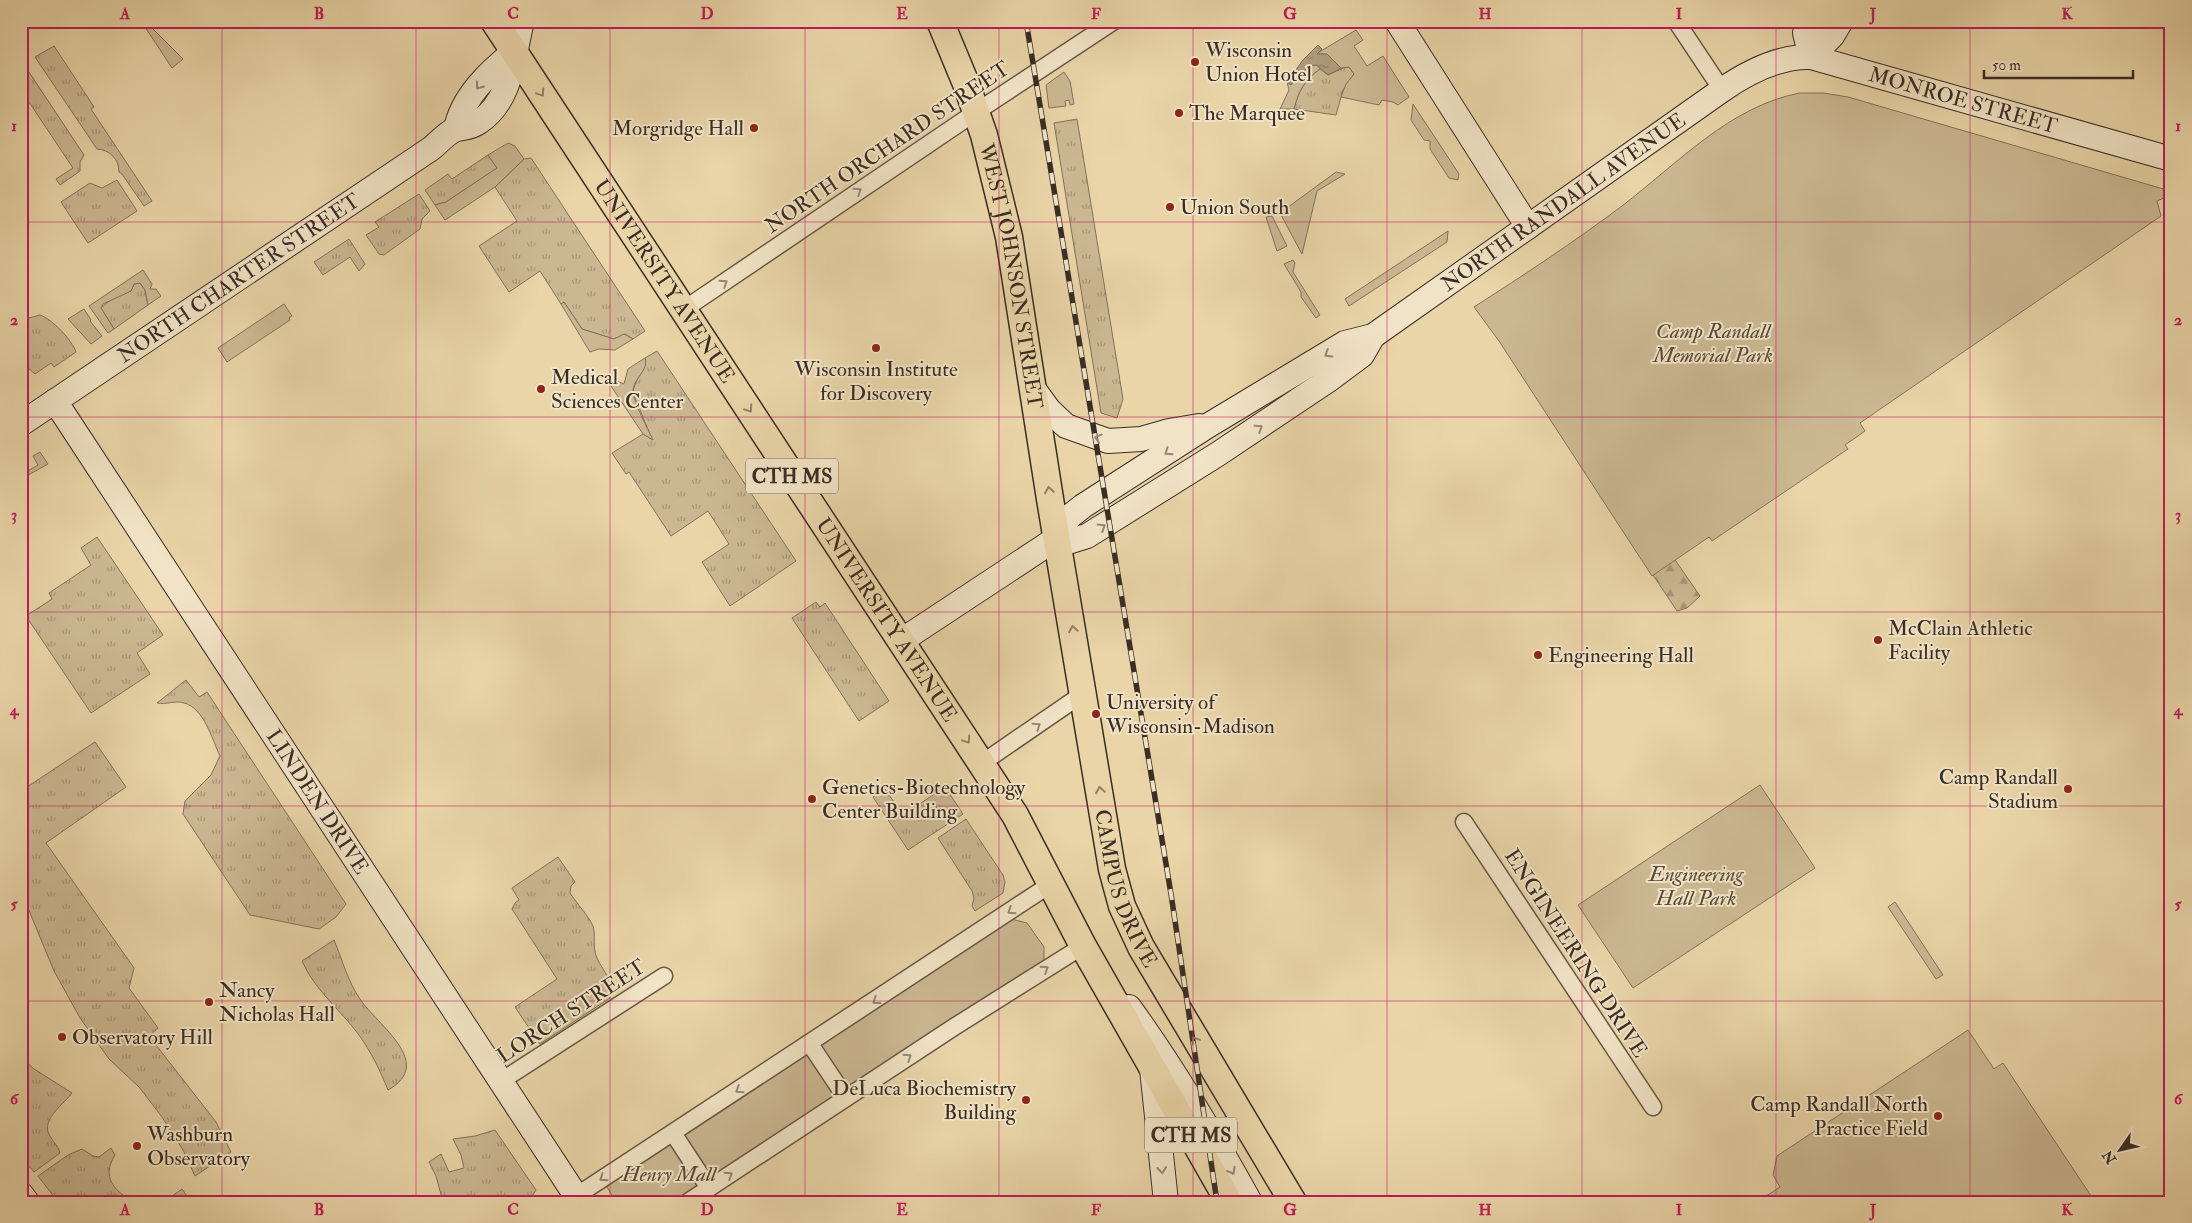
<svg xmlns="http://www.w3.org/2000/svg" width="2192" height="1223" font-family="'IM FELL Double Pica',serif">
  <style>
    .grass { fill: url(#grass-tufts); stroke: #82725c }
    .forest { fill: url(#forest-firs); stroke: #82725c }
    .green { fill: #cbb892; stroke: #82725c }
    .water { fill: url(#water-ripples); stroke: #807059 }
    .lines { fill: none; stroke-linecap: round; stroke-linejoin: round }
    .street-casing { stroke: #665746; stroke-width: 19 }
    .secondary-casing { stroke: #3a2d25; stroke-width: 26 }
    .primary-casing { stroke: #3a2d25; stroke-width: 29 }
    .street { stroke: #f1e4c6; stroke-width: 16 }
    .secondary { stroke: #f1e4c6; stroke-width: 24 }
    .primary { stroke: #e9d5a8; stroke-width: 26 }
    .rail-casing { stroke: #3a2d25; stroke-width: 5.5 }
    .rail { stroke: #f1e4c6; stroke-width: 4; stroke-dasharray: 11; stroke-linecap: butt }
    .oneway { stroke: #968876 }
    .oneway2 { stroke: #928166 }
    .grid { fill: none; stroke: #c2185b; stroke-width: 1; stroke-opacity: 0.55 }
    .poi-dot { fill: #8f2418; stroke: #f1e4c6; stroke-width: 2 }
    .labels { text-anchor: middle; stroke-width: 4; stroke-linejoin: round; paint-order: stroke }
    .shield { fill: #f1e4c6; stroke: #716455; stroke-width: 1 }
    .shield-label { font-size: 20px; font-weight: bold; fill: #3a2d25 }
    .poi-label { font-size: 21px; fill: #3a2d25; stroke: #f1e4c6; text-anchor: start }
    .street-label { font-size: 21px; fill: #3a2d25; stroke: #f1e4c6 }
    .park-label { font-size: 21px; font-style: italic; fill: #57493b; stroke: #f1e4c6 }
    .neatline { fill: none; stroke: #c2185b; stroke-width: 2 }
    .grid-label { font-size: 16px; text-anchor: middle; font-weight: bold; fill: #c2185b }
  </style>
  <defs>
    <pattern id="grass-tufts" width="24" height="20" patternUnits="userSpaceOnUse" patternTransform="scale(1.25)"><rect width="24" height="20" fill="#cbb892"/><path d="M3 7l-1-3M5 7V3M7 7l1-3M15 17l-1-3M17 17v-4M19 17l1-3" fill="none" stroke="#a69677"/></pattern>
    <pattern id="forest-firs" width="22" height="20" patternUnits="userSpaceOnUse" patternTransform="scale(1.25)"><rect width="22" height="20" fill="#cbb892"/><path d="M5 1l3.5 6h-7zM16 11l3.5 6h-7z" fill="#a69677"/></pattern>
    <pattern id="water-ripples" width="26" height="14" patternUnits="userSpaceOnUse" patternTransform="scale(1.25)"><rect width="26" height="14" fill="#ae9c7b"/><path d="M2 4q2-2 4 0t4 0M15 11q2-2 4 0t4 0" fill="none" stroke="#8f8065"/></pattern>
  </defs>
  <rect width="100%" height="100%" fill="#e9d5a8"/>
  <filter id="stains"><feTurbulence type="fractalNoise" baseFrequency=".004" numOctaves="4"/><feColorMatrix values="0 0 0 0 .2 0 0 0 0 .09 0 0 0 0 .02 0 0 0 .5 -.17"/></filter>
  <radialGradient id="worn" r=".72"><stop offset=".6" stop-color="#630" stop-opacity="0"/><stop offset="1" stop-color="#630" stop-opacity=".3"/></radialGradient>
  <g class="grass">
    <path d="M54 46 94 107 91 109 152 201 144 206 122 174 119 172C119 159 110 150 97 149L35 57Z"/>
    <path d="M21 60 84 155 80 162V171L60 185 56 179 73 168 21 90Z"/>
    <path d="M1345 67H1349L1354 74 1343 90 1336 115 1294 109C1298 92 1305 79 1320 69L1328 75Z"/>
    <path d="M1077 119 1123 399 1117 418 1101 413 1054 123Z"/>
    <path d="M488 155 497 168 446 202 435 205 425 190 448 174 452 179Z"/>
    <path d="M531 158 645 331 633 339 625 334 614 339 582 329 564 302 561 304 540 271 509 292 479 246 517 221 495 187 524 159Z"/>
    <path d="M117 180 137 211 88 243 61 202 90 183 102 188Z"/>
    <path d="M419 194 430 211 422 219 420 229 384 255 379 254 366 235 379 227 375 222Z"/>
    <path d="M349 239 365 264 359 271 350 257 323 275 314 262Z"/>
    <path d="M140 283 145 290 148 305 114 329 101 308 114 297 131 291 134 284Z"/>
    <path d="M40 315C52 319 72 340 76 352L54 367 51 363 35 374 21 362V320Z"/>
    <path d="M657 351 796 561 730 606 702 562 729 544 708 511 671 536 629 472 626 474 612 453 643 434 652 439 633 393C634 378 648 370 645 358Z"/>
    <path d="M97 537 163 635 137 653 150 674 91 713 26 616 52 599 49 593 91 565 81 548Z"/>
    <path d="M816 602 820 607 825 603 889 701 859 721 792 618Z"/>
    <path d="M186 680 199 697 207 692 346 904 336 917 319 929 250 915 183 814 185 801 211 775 220 756C212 739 204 708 184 703 175 700 166 705 157 703Z"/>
    <path d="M95 742 126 787 46 843 134 968 129 988 158 1028 149 1036 216 1122 231 1152 195 1176 183 1150 162 1117 139 1087 109 1059 80 1018 54 971 21 891V791Z"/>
    <path d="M945 787 963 814 908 850 873 797 885 789 903 815Z"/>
    <path d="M966 819 1003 875 1005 882 1003 893 975 911 972 906 974 898 972 891 938 838Z"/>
    <path d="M558 857 575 882 571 886 570 893C577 904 588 915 593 926 596 936 592 947 597 958 605 975 612 976 610 998L540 1044 515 1007 557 979 512 909 515 903 519 900 512 888Z"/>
    <path d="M334 940C342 959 348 982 360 999 377 1025 436 1063 388 1090 380 1070 371 1052 359 1035 339 1008 316 992 302 961Z"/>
    <path d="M21 1057 34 1069 72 1093C64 1104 44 1117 48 1132 51 1140 58 1145 60 1153L34 1172 21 1157Z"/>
    <path d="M495 1130 536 1190 528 1202H443L436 1176 429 1162 441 1154 449 1172 464 1168 461 1155 453 1139 475 1136Z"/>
    <path d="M111 1148 115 1155C101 1177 114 1191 134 1202H58L38 1176 68 1155 82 1149 93 1156 99 1157Z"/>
    <path d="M182 1189 191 1202H164Z"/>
  </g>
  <path class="forest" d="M1632 519 1671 554 1700 596 1687 608 1677 611 1617 521Z"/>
  <g class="green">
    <path d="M141 21H145L183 59 172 68Z"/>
    <path d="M1356 30 1363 40 1354 46 1367 66 1383 56 1409 97 1398 105 1393 102 1382 100 1379 105 1341 97 1346 84 1354 74 1349 67 1341 68 1327 54H1316Z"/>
    <path d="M1317 65 1320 69C1305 79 1298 92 1294 109H1280L1289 90 1287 82 1291 85 1296 77H1301L1307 66Z"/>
    <path d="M1064 72 1070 81 1074 104 1070 105 1069 100 1065 101 1066 106 1049 108 1046 85Z"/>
    <path d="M1800 93H1823L1848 97 2160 188 2171 191V195L2157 201 2161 216 1860 423 1865 431 1845 445 1848 449 1712 541 1709 537 1652 576 1499 341 1474 307C1524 275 1574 242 1622 206 1677 164 1730 106 1800 93Z"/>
    <path d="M1413 104 1459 174 1458 180 1449 178 1430 149V141L1424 140 1411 120Z"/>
    <path d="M508 143 515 146 524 159 495 187 445 220 435 205 446 202 497 168 488 155Z"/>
    <path d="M1336 172 1345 174 1317 191 1302 254 1280 213Z"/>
    <path d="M1272 216 1287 246 1277 251 1266 217Z"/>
    <path d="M1448 231 1447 242 1349 306 1345 299Z"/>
    <path d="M1293 260 1295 263 1293 272 1320 315 1316 318 1301 297V292L1284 264Z"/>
    <path d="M143 270 152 284 150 289H156L161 296 148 305 145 290 140 283 134 284 131 291 103 304 101 308 114 329 108 333 89 306Z"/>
    <path d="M564 302 582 329 614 339 624 334 633 339 615 350 599 349 590 352 561 304Z"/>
    <path d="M284 304 292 316 289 318 290 320 227 362 218 348Z"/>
    <path d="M84 309 91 320 90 321 102 336 91 344 68 319Z"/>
    <path d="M645 358C649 371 633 378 633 391 634 404 647 427 653 440L643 434 609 383 612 379 624 384 628 369Z"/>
    <path d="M40 452 48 464 21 479V475L38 465 33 456Z"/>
    <path d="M1760 785 1815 868 1633 988 1578 905Z"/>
    <path d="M1895 902 1943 975 1936 979 1888 907Z"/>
    <path d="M1011 919 1027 923 1044 947V962L676 1202H616L605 1184Z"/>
    <path d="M1968 1030 1994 1069 2003 1063 2095 1202H1757L1780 1187 1773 1175 1777 1156Z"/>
  </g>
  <path class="water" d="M1318 45 1322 49 1317 54H1327L1341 68 1328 75 1317 65C1306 66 1306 67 1303 76L1298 79 1296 77 1291 85 1287 82 1303 60Z"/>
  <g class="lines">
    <g class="street-casing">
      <g id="street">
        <path d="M1676 21 1722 90"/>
        <path d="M683 310 976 112 1114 21"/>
        <path d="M982 763 1084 693"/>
        <path d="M1464 822 1653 1107"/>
        <path d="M810 1044 846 1098"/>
        <path d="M501 1081 664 976"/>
        <path d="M673 1133 709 1188"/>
        <path d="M576 1196 1051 884"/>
        <path d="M688 1202 954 1027 1083 946"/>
      </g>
    </g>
    <g class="secondary-casing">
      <g id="secondary">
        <path d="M1397 21 1528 227"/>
        <path d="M1811 57 1832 36 1841 21"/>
        <path d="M1811 57 1805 33 1815 21"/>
        <path d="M456 129C462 97 490 71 514 52"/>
        <path d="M1033 388 1049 410 1066 426 1108 441 1141 439 1169 431 1199 426"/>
        <path id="s1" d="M55 401 580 1202"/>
        <path id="s2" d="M21 424 432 148C439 142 449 131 457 129 465 127 471 128 479 122 512 100 513 57 522 21"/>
        <path d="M1057 538 1071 541 1087 536 1218 454 1327 381 1362 355 1373 336"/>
        <path id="s3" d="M901 641 1057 538 1069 517 1083 506 1209 425 1345 343 1373 336 1722 90C1748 72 1779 56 1811 57L2171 159"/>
        <path d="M1129 1007C1174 1069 1213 1135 1250 1202"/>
        <path d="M1152 1069 1166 1202"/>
        <path d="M21 1194 27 1202"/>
      </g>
    </g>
    <g class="primary-casing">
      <g id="primary">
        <path id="s4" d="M494 21 1015 815 1083 946 1229 1202"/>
        <path id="s5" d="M940 21 967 86 984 135 1009 237 1050 499 1112 869 1122 906 1141 947 1293 1202"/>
      </g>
    </g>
    <use href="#street" class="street"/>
    <use href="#secondary" class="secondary"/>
    <use href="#primary" class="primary"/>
    <g class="rail-casing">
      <path id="rail" d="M1026 21 1171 894 1217 1202"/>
    </g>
    <use href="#rail" class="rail"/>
  </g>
  <defs><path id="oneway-chevron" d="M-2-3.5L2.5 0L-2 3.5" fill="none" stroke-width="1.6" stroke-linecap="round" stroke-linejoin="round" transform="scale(1.25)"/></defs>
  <g class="oneway">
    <use href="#oneway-chevron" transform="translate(479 86) rotate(126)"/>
    <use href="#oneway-chevron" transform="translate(858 191) rotate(-34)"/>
    <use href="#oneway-chevron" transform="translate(724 283) rotate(-34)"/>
    <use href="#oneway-chevron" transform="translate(1328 354) rotate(148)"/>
    <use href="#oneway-chevron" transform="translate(1259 428) rotate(-33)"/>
    <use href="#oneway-chevron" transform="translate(1098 438) rotate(-163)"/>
    <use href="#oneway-chevron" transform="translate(1168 452) rotate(146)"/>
    <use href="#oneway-chevron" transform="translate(1102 527) rotate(-32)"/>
    <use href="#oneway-chevron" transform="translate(1037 726) rotate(-35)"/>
    <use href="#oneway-chevron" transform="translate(1011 911) rotate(147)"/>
    <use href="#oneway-chevron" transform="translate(1045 969) rotate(-33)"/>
    <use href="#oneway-chevron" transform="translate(876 1001) rotate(146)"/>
    <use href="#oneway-chevron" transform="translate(908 1057) rotate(-34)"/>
    <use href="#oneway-chevron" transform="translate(739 1090) rotate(147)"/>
    <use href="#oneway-chevron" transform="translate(1162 1170) rotate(84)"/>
    <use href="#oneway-chevron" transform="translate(1232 1171) rotate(61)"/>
    <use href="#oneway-chevron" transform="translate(729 1175) rotate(-33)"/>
    <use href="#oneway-chevron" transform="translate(603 1178) rotate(146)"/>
  </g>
  <g class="oneway2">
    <use href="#oneway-chevron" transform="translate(541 93) rotate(56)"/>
    <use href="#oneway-chevron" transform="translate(749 409) rotate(57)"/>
    <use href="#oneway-chevron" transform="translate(1049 490) rotate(-99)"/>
    <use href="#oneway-chevron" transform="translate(1073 629) rotate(-100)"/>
    <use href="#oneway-chevron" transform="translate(967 740) rotate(56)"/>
    <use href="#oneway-chevron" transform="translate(1100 790) rotate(-99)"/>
    <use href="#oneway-chevron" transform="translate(1195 1040) rotate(-121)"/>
  </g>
  <path class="grid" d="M222 21V1202M416 21V1202M610 21V1202M805 21V1202M999 21V1202M1193 21V1202M1387 21V1202M1582 21V1202M1776 21V1202M1970 21V1202M21 222H2171M21 417H2171M21 612H2171M21 806H2171M21 1001H2171"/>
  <g class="poi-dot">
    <circle cx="1195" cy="62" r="5"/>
    <circle cx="1179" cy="113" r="5"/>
    <circle cx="754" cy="128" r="5"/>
    <circle cx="1170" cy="207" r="5"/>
    <circle cx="876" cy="348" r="5"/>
    <circle cx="541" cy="389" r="5"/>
    <circle cx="1878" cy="640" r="5"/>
    <circle cx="1538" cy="655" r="5"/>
    <circle cx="1096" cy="714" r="5"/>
    <circle cx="2068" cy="789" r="5"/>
    <circle cx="812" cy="799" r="5"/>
    <circle cx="209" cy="1002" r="5"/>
    <circle cx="62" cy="1037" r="5"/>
    <circle cx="1026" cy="1100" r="5"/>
    <circle cx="1938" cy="1116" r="5"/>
    <circle cx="137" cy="1146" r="5"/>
  </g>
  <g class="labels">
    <g class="shield">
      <rect x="746" y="458.5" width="92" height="35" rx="4"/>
      <rect x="1145" y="1117.5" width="92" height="35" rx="4"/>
    </g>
    <g class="shield-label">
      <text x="792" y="483">CTH MS</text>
      <text x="1191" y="1142">CTH MS</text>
    </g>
    <g class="poi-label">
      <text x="1205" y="57">Wisconsin<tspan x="1205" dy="24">Union Hotel</tspan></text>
      <text x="1189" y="120">The Marquee</text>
      <text x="744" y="135" text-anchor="end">Morgridge Hall</text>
      <text x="1180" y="214">Union South</text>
      <text x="876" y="376" text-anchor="middle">Wisconsin Institute<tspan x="876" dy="24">for Discovery</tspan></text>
      <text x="551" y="384">Medical<tspan x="551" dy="24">Sciences Center</tspan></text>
      <text x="1888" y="635">McClain Athletic<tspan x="1888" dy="24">Facility</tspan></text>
      <text x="1548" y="662">Engineering Hall</text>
      <text x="1106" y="709">University of<tspan x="1106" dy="24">Wisconsin-Madison</tspan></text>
      <text x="2058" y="784" text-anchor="end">Camp Randall<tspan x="2058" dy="24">Stadium</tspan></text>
      <text x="822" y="794">Genetics-Biotechnology<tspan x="822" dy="24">Center Building</tspan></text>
      <text x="219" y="997">Nancy<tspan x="219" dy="24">Nicholas Hall</tspan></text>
      <text x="72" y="1044">Observatory Hill</text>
      <text x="1016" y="1095" text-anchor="end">DeLuca Biochemistry<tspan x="1016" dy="24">Building</tspan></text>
      <text x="1928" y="1111" text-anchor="end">Camp Randall North<tspan x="1928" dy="24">Practice Field</tspan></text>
      <text x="147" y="1141">Washburn<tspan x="147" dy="24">Observatory</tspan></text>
    </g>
    <g class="street-label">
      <text dy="7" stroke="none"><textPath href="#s3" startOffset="1248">MONROE STREET</textPath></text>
      <text transform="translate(887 147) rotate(-34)" y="7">NORTH ORCHARD STREET</text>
      <text dy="7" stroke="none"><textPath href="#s3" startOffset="799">NORTH RANDALL AVENUE</textPath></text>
      <text dy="7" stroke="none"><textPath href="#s5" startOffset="266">WEST JOHNSON STREET</textPath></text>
      <text dy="7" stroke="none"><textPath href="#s2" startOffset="262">NORTH CHARTER STREET</textPath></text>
      <text dy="7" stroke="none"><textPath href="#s4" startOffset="311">UNIVERSITY AVENUE</textPath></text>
      <text dy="7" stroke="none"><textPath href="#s4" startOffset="716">UNIVERSITY AVENUE</textPath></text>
      <text dy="7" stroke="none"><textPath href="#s1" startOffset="479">LINDEN DRIVE</textPath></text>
      <text dy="7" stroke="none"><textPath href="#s5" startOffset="890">CAMPUS DRIVE</textPath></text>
      <text transform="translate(1576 953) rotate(57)" y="7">ENGINEERING DRIVE</text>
      <text transform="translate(571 1011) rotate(-33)" y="7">LORCH STREET</text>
    </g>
    <g class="park-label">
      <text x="1713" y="338">Camp Randall<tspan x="1713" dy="24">Memorial Park</tspan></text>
      <text x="1696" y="881">Engineering<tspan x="1696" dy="24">Hall Park</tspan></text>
      <text x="669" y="1181">Henry Mall</text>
    </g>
  </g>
  <rect width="2192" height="1223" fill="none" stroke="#e9d5a8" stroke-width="55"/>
  <g transform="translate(2120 1150) rotate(236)" stroke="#f1e4c6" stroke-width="4" paint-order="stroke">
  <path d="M0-4L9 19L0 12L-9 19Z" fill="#3a2d25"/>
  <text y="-8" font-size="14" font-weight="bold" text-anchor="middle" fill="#3a2d25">N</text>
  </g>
  <path d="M1984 70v8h149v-8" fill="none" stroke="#3a2d25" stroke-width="2.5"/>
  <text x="1992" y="70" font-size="15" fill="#3a2d25" stroke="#f1e4c6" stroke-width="4" paint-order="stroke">50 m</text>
  <rect x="28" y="28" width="2136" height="1168" class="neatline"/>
  <g class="grid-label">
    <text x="125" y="19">A</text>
    <text x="319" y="19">B</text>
    <text x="513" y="19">C</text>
    <text x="707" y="19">D</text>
    <text x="902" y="19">E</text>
    <text x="1096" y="19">F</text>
    <text x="1290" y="19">G</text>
    <text x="1485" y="19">H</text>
    <text x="1679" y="19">I</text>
    <text x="1873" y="19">J</text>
    <text x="2067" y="19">K</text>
    <text x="14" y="131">1</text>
    <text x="2178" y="131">1</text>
    <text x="14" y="325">2</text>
    <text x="2178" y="325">2</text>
    <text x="14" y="520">3</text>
    <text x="2178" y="520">3</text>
    <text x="14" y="715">4</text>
    <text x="2178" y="715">4</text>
    <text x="14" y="909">5</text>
    <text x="2178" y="909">5</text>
    <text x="14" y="1104">6</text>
    <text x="2178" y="1104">6</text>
    <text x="125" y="1215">A</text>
    <text x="319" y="1215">B</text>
    <text x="513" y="1215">C</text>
    <text x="707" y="1215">D</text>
    <text x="902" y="1215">E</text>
    <text x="1096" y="1215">F</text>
    <text x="1290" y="1215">G</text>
    <text x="1485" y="1215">H</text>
    <text x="1679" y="1215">I</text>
    <text x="1873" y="1215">J</text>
    <text x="2067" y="1215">K</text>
  </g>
  <rect width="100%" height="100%" filter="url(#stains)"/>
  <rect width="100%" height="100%" fill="url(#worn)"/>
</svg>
